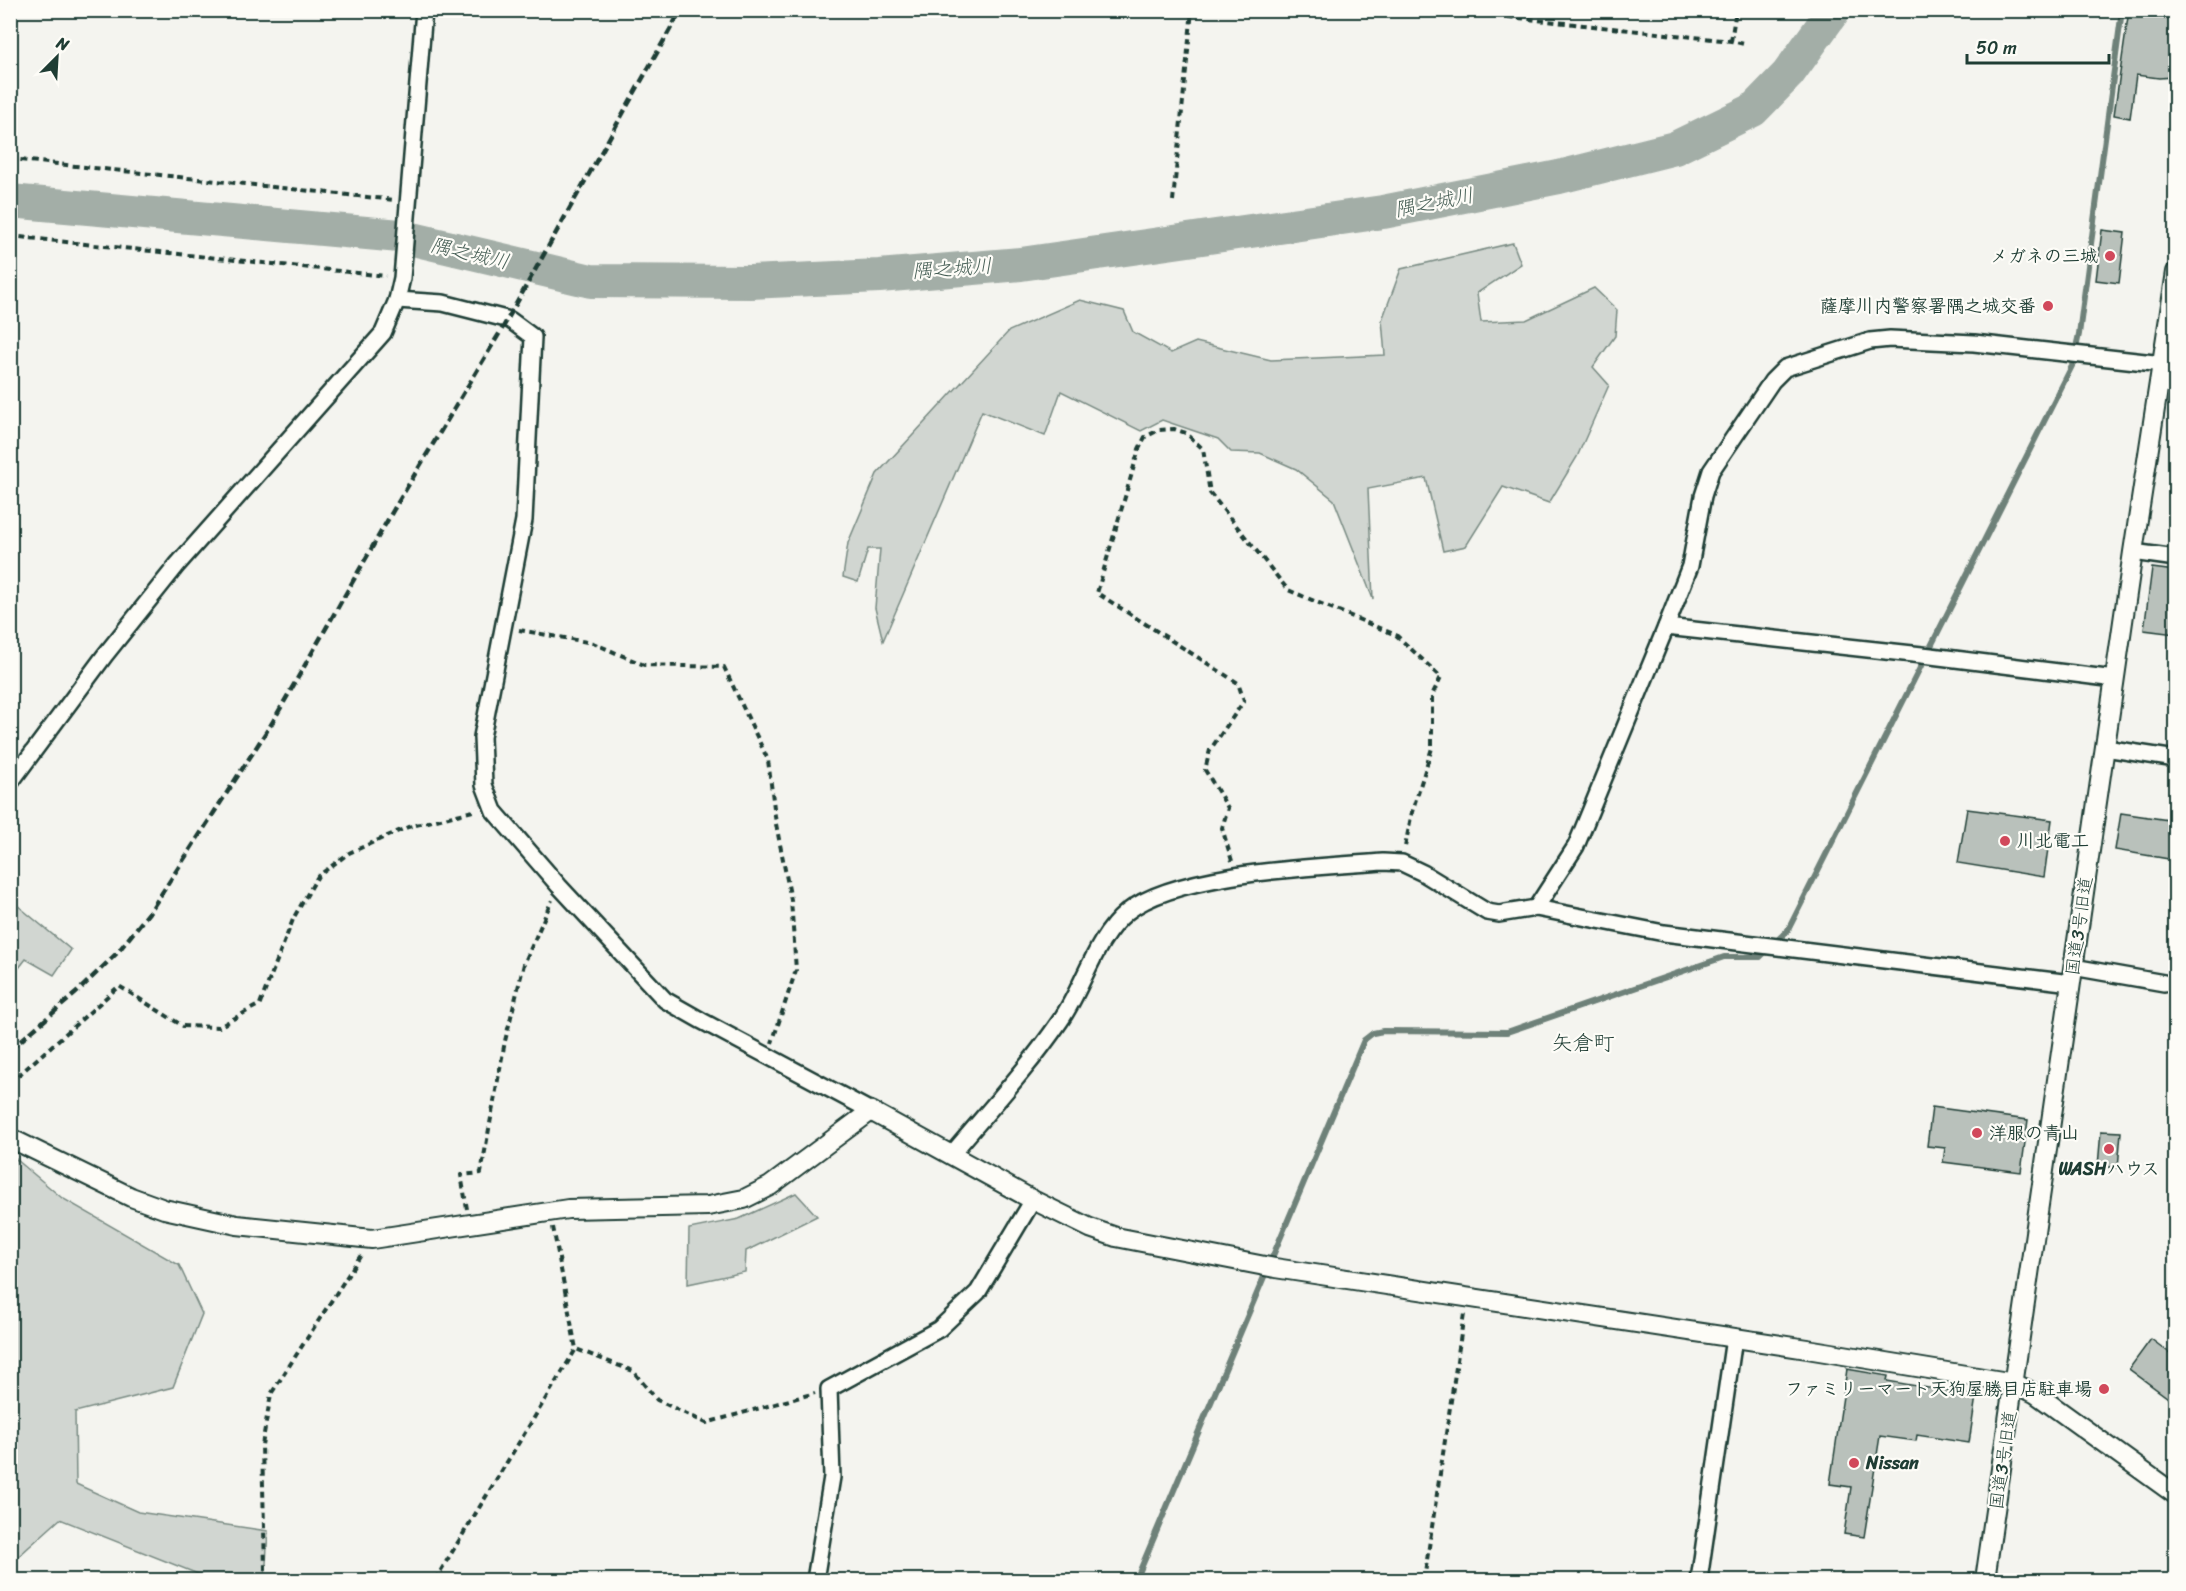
<svg xmlns="http://www.w3.org/2000/svg" width="2186" height="1591" font-family="Sriracha,'Klee One',sans-serif">
  <style>
    .green { fill: #d1d6d1; stroke: #788a82; stroke-width: 1.5 }
    .lines { fill: none; stroke-linecap: round; stroke-linejoin: round }
    .stream { stroke: #6e8179; stroke-width: 6 }
    .river { stroke: #a3aea7; stroke-width: 34 }
    .building { fill: #b9c1bb; stroke: #1f3d34; stroke-width: 1.5 }
    .minor-casing { stroke: #1f3d34; stroke-width: 20 }
    .tertiary-casing { stroke: #1f3d34; stroke-width: 22 }
    .path { stroke: #1f3d34; stroke-width: 4; stroke-dasharray: 6 4.5; stroke-linecap: butt }
    .minor { stroke: #fdfcf7; stroke-width: 15 }
    .tertiary { stroke: #fdfcf7; stroke-width: 18 }
    .rail { stroke: #1f3d34; stroke-width: 4.5; stroke-dasharray: 9 4.5; stroke-linecap: butt }
    .poi-dot { fill: #d1495b; stroke: #fdfcf7; stroke-width: 2 }
    .labels { text-anchor: middle; stroke-width: 4.5; stroke-linejoin: round; paint-order: stroke }
    .poi-label { font-size: 18px; font-weight: bold; fill: #1f3d34; stroke: #fdfcf7; text-anchor: end }
    .street-label { font-size: 18px; fill: #1f3d34; stroke: #fdfcf7 }
    .water-label { font-size: 20px; font-style: italic; fill: #475f56; stroke: #fdfcf7 }
    .quarter-label { font-size: 21px; fill: #1f3d34; stroke: #fdfcf7 }
  </style>
  <rect width="100%" height="100%" fill="#f4f4ef"/>
  <filter id="ink" filterUnits="userSpaceOnUse"><feTurbulence type="fractalNoise" baseFrequency=".0167" numOctaves="2"/><feDisplacementMap in="SourceGraphic" scale="12" xChannelSelector="R" yChannelSelector="G"/><feConvolveMatrix kernelMatrix="1 2 1 2 8 2 1 2 1" color-interpolation-filters="sRGB"/></filter>
  <g filter="url(#ink)">
    <g class="green">
      <path d="M1513 243 1521 264 1477 293 1481 322 1526 320 1594 288 1617 310 1615 336 1593 367 1609 385 1577 457 1549 503 1503 487 1466 546 1443 551 1426 478 1368 489 1373 599 1334 500 1296 469 1260 453 1231 452 1218 439 1162 420 1141 431 1061 391 1045 436 982 411 883 641 875 608 880 549H868L858 582 843 577 848 543 877 474 1009 331 1080 300 1124 311 1133 332 1171 353 1196 342 1271 360 1385 355 1382 320 1401 269Z"/>
      <path d="M11 900 71 950 54 975 26 959 11 978Z"/>
      <path d="M10 1154 62 1198 179 1265 202 1314 173 1387 75 1412 76 1484 138 1512 268 1531 265 1580H213L60 1519 11 1563Z"/>
      <path d="M796 1193 817 1216 746 1251 745 1272 688 1284 689 1229 739 1219Z"/>
    </g>
    <g class="lines">
      <path class="stream" d="M1136 1580 1364 1040 1373 1033 1383 1031 1507 1032 1724 957H1760L1788 930 2072 366 2079 334 2122 10"/>
      <path class="river" d="M10 201 400 236 591 281 751 282 879 276 1021 264 1383 212 1559 177 1675 148 1753 110 1788 74 1834 10"/>
    </g>
    <g class="building">
      <path d="M2129 10H2175V71L2172 77 2159 78 2136 75 2130 118 2114 115Z"/>
      <path d="M2102 230 2125 233 2119 283 2096 280Z"/>
      <path d="M2152 568 2175 571V634L2144 630Z"/>
      <path d="M1967 809 2052 820 2044 877 1958 863Z"/>
      <path d="M2121 813 2175 821V860L2115 850Z"/>
      <path d="M1932 1107 2028 1120 2021 1172 1943 1162 1945 1148 1927 1146Z"/>
      <path d="M2101 1131 2121 1132 2118 1168 2098 1166Z"/>
      <path d="M2151 1339 2175 1357V1403L2129 1369Z"/>
      <path d="M1847 1369 1888 1376 1887 1381 1976 1396 1969 1443 1917 1435 1916 1441 1880 1436 1864 1537 1844 1534 1851 1487 1830 1484Z"/>
    </g>
    <g class="lines">
      <g class="minor-casing">
        <g id="minor">
          <path d="M397 300 443 303 510 320 533 337 524 520 482 737 484 785 494 811 559 886 665 1000 702 1021 871 1111"/>
          <path d="M2133 552 2176 558"/>
          <path d="M1666 627 1931 656 2115 679"/>
          <path d="M2105 748 2176 759"/>
          <path d="M10 783 105 655 177 565 383 333 397 300 402 278 424 10"/>
          <path d="M1536 908 1576 846 1666 627 1690 566 1703 496 1711 471 1772 381 1785 368 1870 341 1890 339 1974 343 2163 364"/>
          <path d="M2073 967 2164 983"/>
          <path d="M951 1155C988 1111 1028 1068 1060 1021 1084 987 1094 939 1127 912 1176 872 1318 867 1383 862L1402 863 1423 873 1487 912 1499 914 1536 908 1664 933 2071 983"/>
          <path d="M815 1580 832 1477 829 1389 939 1329 978 1292 1033 1200"/>
          <path d="M1699 1580 1734 1338"/>
        </g>
      </g>
      <g class="tertiary-casing">
        <g id="tertiary">
          <path d="M10 1138 131 1197 164 1209 237 1225 372 1239 568 1209 708 1206 744 1199 770 1186 871 1111 1033 1200 1090 1228 1116 1237 1275 1268 1807 1349 2014 1383 2036 1394 2176 1495"/>
          <path d="M1985 1580 2133 552 2176 272"/>
        </g>
      </g>
      <g class="path">
        <path d="M1445 10 1731 41 1744 44"/>
        <path d="M1731 41 1736 10"/>
        <path d="M10 159 395 200"/>
        <path d="M1173 201 1192 10"/>
        <path d="M10 236 386 276"/>
        <path d="M519 630 593 643 644 665 724 667 768 760 776 824 791 900 796 970 772 1043"/>
        <path d="M1232 861 1222 828 1228 808 1205 770 1210 750 1244 701 1238 683 1097 593 1139 449 1145 437 1159 430 1174 429 1186 433 1203 449 1210 493 1288 590 1396 635 1441 677 1432 695V748L1412 812 1405 847"/>
        <path d="M10 1083 119 986 183 1026 219 1027 260 1004 294 917 318 876 349 853 408 827 477 810"/>
        <path d="M467 1209 461 1175 481 1173 505 1041 524 964 552 900"/>
        <path d="M553 1227 576 1349 633 1371 657 1400 706 1423 815 1393"/>
        <path d="M261 1580 265 1569 262 1445 271 1394 361 1255"/>
        <path d="M435 1580 576 1349"/>
        <path d="M1424 1580 1464 1314"/>
      </g>
      <use href="#minor" class="minor"/>
      <use href="#tertiary" class="tertiary"/>
      <path class="rail" d="M10 1050 76 993 118 952 151 910 272 723 394 509 502 329 681 10"/>
    </g>
  </g>
  <g class="poi-dot">
    <circle cx="2110" cy="256" r="6"/>
    <circle cx="2048" cy="306" r="6"/>
    <circle cx="2005" cy="841" r="6"/>
    <circle cx="1977" cy="1133" r="6"/>
    <circle cx="2109" cy="1149" r="6"/>
    <circle cx="2104" cy="1389" r="6"/>
    <circle cx="1854" cy="1463" r="6"/>
  </g>
  <g class="labels">
    <g class="poi-label">
      <text x="2098" y="262">メガネの三城</text>
      <text x="2036" y="312">薩摩川内警察署隅之城交番</text>
      <text x="2017" y="847" text-anchor="start">川北電工</text>
      <text x="1989" y="1139" text-anchor="start">洋服の青山</text>
      <text x="2109" y="1175" text-anchor="middle">WASHハウス</text>
      <text x="2092" y="1395">ファミリーマート天狗屋勝目店駐車場</text>
      <text x="1866" y="1469" text-anchor="start">Nissan</text>
    </g>
    <g class="street-label">
      <text transform="translate(2079 926) rotate(-82)" y="6">国道3号旧道</text>
      <text transform="translate(2003 1460) rotate(-82)" y="6">国道3号旧道</text>
    </g>
    <g class="water-label">
      <text transform="translate(1434 202) rotate(-11)" y="7">隅之城川</text>
      <text transform="translate(470 253) rotate(13)" y="7">隅之城川</text>
      <text transform="translate(952 268) rotate(-4)" y="7">隅之城川</text>
    </g>
    <g class="quarter-label">
      <text x="1583" y="1050">矢倉町</text>
    </g>
  </g>
  <rect width="2186" height="1591" fill="none" stroke="#fdfcf7" stroke-width="36"/>
  <rect x="18" y="18" width="2150" height="1555" fill="none" stroke="#1f3d34" stroke-width="2" filter="url(#ink)"/>
  <g transform="translate(57 57) rotate(24)" stroke="#fdfcf7" stroke-width="4.5" paint-order="stroke">
  <path d="M0-4.5L10 22L0 15L-10 22Z" fill="#1f3d34"/>
  <text y="-9" font-size="16" font-weight="bold" text-anchor="middle" fill="#1f3d34">N</text>
  </g>
  <path d="M1967 54v9h142v-9" fill="none" stroke="#1f3d34" stroke-width="3"/>
  <text x="1976" y="54" font-size="18" fill="#1f3d34" stroke="#fdfcf7" stroke-width="4.5" paint-order="stroke">50 m</text>
</svg>
